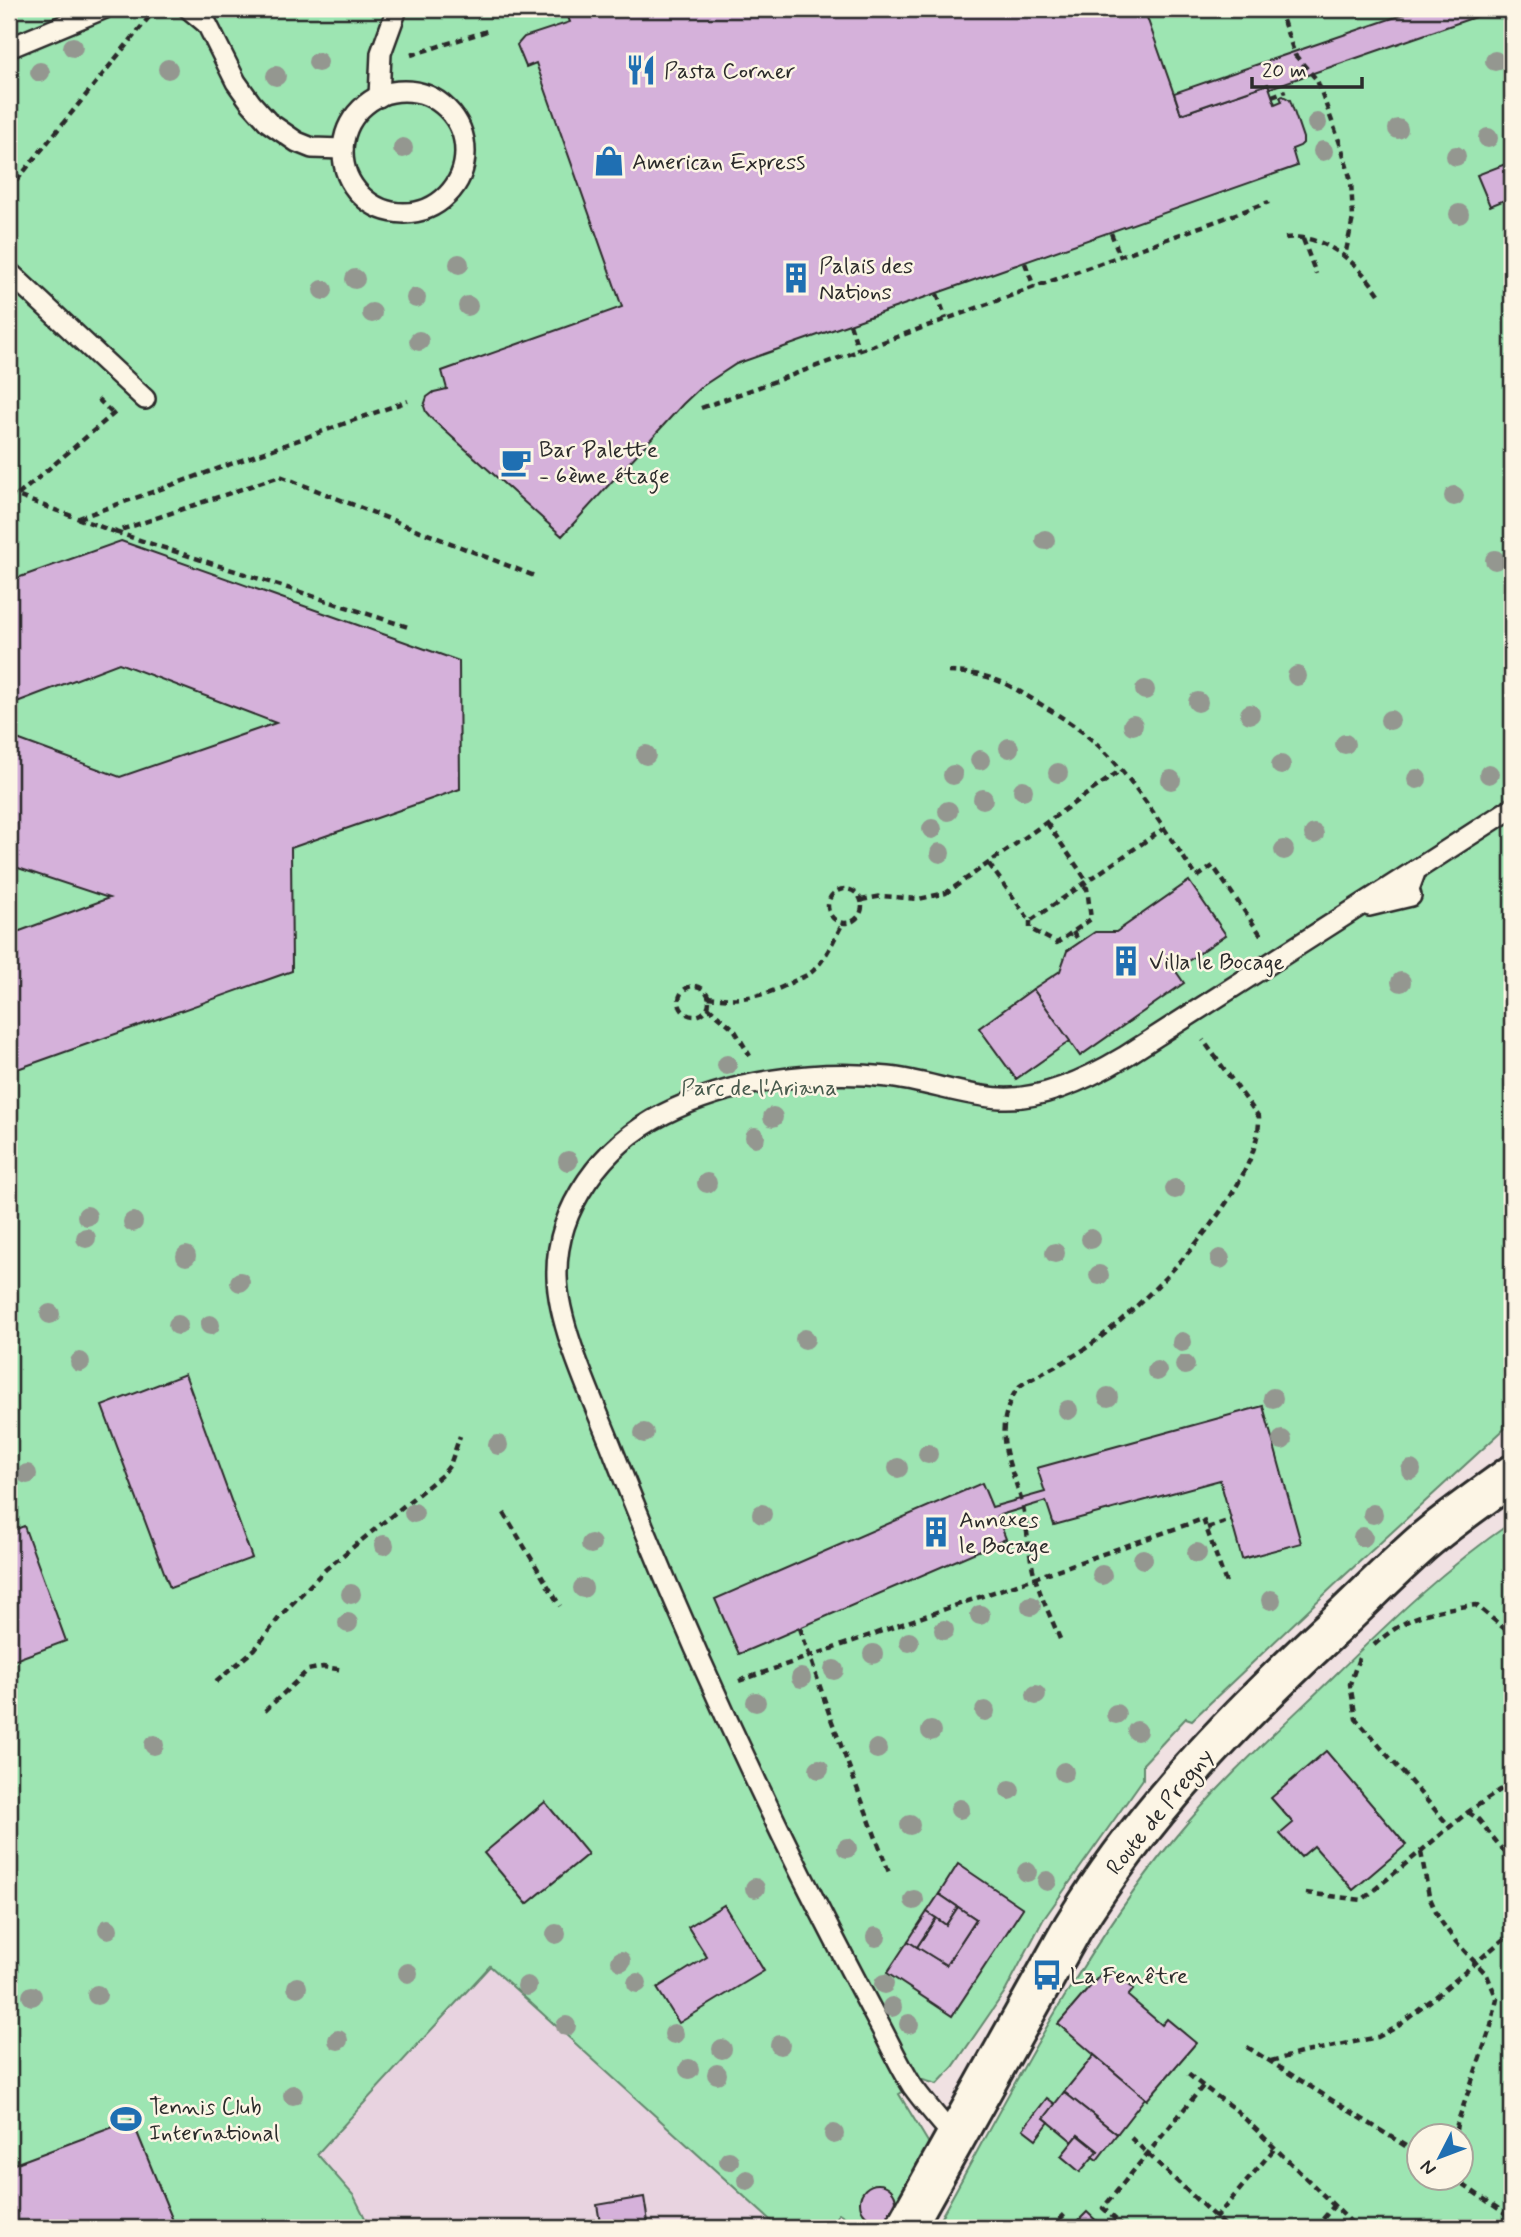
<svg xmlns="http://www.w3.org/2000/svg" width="1521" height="2237" font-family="Mynerve,sans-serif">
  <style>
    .built { fill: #e8d3e0 }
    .green { fill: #9de5b2; stroke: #64886e; stroke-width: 2; fill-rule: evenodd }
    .building { fill: #d5b1da; stroke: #2b2b2b; stroke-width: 2 }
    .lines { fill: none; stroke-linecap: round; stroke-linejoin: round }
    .lane-casing { stroke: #2b2b2b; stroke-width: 24 }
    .secondary-casing { stroke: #2b2b2b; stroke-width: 44 }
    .path { stroke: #2b2b2b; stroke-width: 4.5; stroke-dasharray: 7 5; stroke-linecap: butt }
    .lane { stroke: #fcf5e5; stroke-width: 19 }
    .secondary { stroke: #fcf5e5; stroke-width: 38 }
    .tree { fill: #949790 }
    .labels { text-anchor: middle; stroke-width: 5; stroke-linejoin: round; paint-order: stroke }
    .poi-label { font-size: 23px; fill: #2b2b2b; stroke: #fcf5e5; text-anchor: start }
    .park-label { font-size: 23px; fill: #485a4d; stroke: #fcf5e5 }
    .street-label { font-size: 23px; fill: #2b2b2b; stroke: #fcf5e5 }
  </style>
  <rect width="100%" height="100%" fill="#f0e1e2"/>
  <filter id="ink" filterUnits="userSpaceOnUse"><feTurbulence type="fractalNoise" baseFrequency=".0143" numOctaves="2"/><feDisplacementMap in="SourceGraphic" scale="14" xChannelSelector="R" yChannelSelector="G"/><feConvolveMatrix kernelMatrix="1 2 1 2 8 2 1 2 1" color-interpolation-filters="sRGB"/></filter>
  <g filter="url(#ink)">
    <path class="built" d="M490 1966 779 2228H303L288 2186Z"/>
    <g class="green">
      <path d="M9 9H1512V1422L1344 1576 1192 1720 1186 1718 1143 1764V1779L1043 1920 1006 1990 953 2067 937 2084 923 2080 899 2094 931 2147 891 2221C871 2237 857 2226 839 2213L831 2228H779L490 1966 317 2154 354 2196 370 2228H9Z"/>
      <path d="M1512 1522V2228H935C1008 2097 1077 1958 1173 1840 1221 1781 1278 1730 1332 1678 1389 1622 1446 1567 1512 1522ZM1420 2136H1462V2178H1420Z"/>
    </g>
    <g class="building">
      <path d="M565 9H1144L1181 114 1268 84 1275 104 1282 101 1280 97 1283 96 1290 100 1303 138V143L1300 146 1292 149 1297 166 736 364 701 387 683 404 562 536 432 419 426 412 424 406 427 397 434 392 447 389 442 371 622 307 536 63 526 67 517 45 524 37 570 22Z"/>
      <path d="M1419 9H1498L1270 88 1268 84 1181 114 1174 93Z"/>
      <path d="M1508 163 1512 172V197L1490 206 1477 175Z"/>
      <path d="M121 541 459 661 460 789 291 848 292 971 9 1072V935L109 898 9 865V736L120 777 276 723 119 663 9 705V581Z"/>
      <path d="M1189 881 1226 935 1175 970 1184 983 1080 1056 1033 989 1060 971 1067 951 1095 932H1116Z"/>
      <path d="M1033 989 1070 1041 1016 1079 979 1028Z"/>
      <path d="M185 1374 252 1558 170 1588 102 1406Z"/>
      <path d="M1263 1406 1301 1543 1242 1559 1220 1480 1054 1525 1046 1501 997 1516 1006 1539 739 1654 715 1599 982 1483 992 1507 1045 1492 1037 1468Z"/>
      <path d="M24 1526 66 1641 9 1662V1532Z"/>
      <path d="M1326 1751 1406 1845 1353 1890 1314 1846 1301 1857 1280 1834 1293 1823 1271 1798Z"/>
      <path d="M545 1802 588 1854 527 1904 484 1853Z"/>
      <path d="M958 1864 1023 1908 952 2016 887 1973 908 1941 946 1965 976 1919 939 1894Z"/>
      <path d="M939 1894 958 1907 946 1925 927 1912Z"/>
      <path d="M724 1905 764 1971 679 2023 657 1988 707 1957 688 1927Z"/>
      <path d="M958 1907 976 1919 946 1965 917 1947 936 1918 946 1925Z"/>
      <path d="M927 1912 936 1918 917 1947 908 1941Z"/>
      <path d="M1107 1967 1134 1989 1128 1996 1162 2025 1167 2019 1196 2043 1147 2100 1058 2024Z"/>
      <path d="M1094 2055 1145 2098 1117 2134 1064 2092Z"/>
      <path d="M1064 2092 1117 2134 1097 2160 1093 2157 1098 2151 1078 2135 1073 2142 1044 2118Z"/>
      <path d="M1047 2098 1055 2104 1044 2118 1049 2122 1036 2139 1023 2129Z"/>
      <path d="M132 2120 176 2228H9V2166Z"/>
      <path d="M1078 2135 1098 2151 1080 2172 1061 2156Z"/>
      <circle cx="878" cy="2202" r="18"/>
      <path d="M644 2197 649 2228H601L597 2205Z"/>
      <path d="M1087 2212 1104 2228H1082L1076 2223Z"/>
    </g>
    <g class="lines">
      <g class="lane-casing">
        <g id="lane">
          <path d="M189 9 207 24 236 82 251 103 268 122 297 142 312 148 343 149"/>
          <path d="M9 48 103 9"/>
          <circle cx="404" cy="152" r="61"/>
          <path d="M379 97 381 53 397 9"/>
          <path d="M9 272 145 399"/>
          <path d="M1369 906 1411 896 1409 889 1416 870 1512 808"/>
          <path d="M955 2138C941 2122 926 2105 913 2087 900 2067 890 2044 878 2022 852 1974 827 1925 802 1876 734 1739 671 1599 615 1456 596 1406 558 1329 557 1277 555 1208 604 1144 664 1114 729 1081 816 1069 888 1077 926 1081 963 1096 1001 1098 1043 1100 1089 1078 1124 1057L1416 870"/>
        </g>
      </g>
      <g class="secondary-casing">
        <path id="secondary" d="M905 2228 1073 1927C1142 1814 1233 1720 1330 1630 1361 1601 1391 1570 1423 1542 1451 1518 1482 1497 1512 1475"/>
      </g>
      <g class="path">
        <path d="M1279 9 1295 55 1317 80 1342 149 1351 181 1353 218 1345 256"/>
        <path d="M411 55 487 31"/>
        <path d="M1272 96 1286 91"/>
        <path d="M9 190 154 11 159 9"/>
        <path d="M1111 233 1120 256"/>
        <path d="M1285 238C1324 233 1358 263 1379 294"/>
        <path d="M1303 239 1316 274"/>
        <path d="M1025 263 1034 287"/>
        <path d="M937 294 946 319"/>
        <path d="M850 324 859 351"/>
        <path d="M98 399 113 414"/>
        <path d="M701 408 1269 202"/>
        <path d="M9 493 115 532 280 476 537 577"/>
        <path d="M18 495 118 410"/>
        <path d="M79 518 408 401"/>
        <path d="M115 532 411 628"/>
        <path d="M948 672C989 673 1003 681 1037 702 1060 716 1083 730 1102 749 1137 783 1168 836 1197 877L1213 866 1261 935"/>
        <path d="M1047 823 1087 881"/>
        <path d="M989 864 1030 921 1163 829"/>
        <circle cx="845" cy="906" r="17"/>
        <path d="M861 900 882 896 919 899 946 893 1121 770"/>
        <path d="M1030 921V929L1057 943 1091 919 1087 888 1081 886"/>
        <path d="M1073 932 1080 942"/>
        <circle cx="694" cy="1001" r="15"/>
        <path d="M708 997C741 1001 765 997 794 981 800 978 809 975 814 970 827 957 834 939 843 923"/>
        <path d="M708 1007 734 1029 750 1056"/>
        <path d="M504 1513 560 1606"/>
        <path d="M1207 1528 1231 1520"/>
        <path d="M800 1628 831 1719 890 1875"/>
        <path d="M1060 1639C1050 1615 1037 1590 1032 1565 1028 1546 1027 1526 1023 1507 1016 1476 997 1447 1006 1414 1008 1406 1014 1391 1020 1386 1026 1381 1036 1377 1043 1373 1060 1364 1077 1355 1093 1343 1148 1302 1261 1189 1259 1117L1203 1040"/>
        <path d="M1374 1645C1408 1615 1431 1610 1476 1605L1512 1635"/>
        <path d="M1359 1658 1350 1684 1356 1719 1450 1827"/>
        <path d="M739 1681 1203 1519 1226 1583"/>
        <path d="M216 1682 255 1649 282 1614 326 1569 443 1474 450 1465 460 1436"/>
        <path d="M265 1711 308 1670 323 1667 344 1670"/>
        <path d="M1468 1812 1478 1819 1512 1861"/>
        <path d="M1421 1852 1429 1896 1440 1920 1456 1942 1487 1975 1497 1999 1491 2026 1457 2124 1455 2136"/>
        <path d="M1306 1893 1362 1900 1468 1812 1512 1782"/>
        <path d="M1512 1893 1506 1898 1512 1906"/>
        <path d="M1247 2047 1420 2155"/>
        <path d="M1271 2061 1301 2053 1378 2037 1397 2027 1433 1999 1512 1932"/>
        <path d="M1188 2074 1203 2086"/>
        <path d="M1131 2138 1227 2228"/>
        <path d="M1453 2178 1512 2218"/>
        <path d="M1051 2228 1067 2212"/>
        <path d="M1125 2228 1103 2208 1203 2086 1237 2111 1357 2228"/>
        <path d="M1207 2228 1275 2148"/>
        <path d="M1315 2228 1334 2206"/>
      </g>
      <use href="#lane" class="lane"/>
      <use href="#secondary" class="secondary"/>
    </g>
    <g class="tree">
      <circle cx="73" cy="47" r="10"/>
      <circle cx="1495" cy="61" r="10"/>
      <circle cx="318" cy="62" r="10"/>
      <circle cx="168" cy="69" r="10"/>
      <circle cx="40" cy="72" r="10"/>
      <circle cx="276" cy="76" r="10"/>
      <circle cx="1317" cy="123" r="10"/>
      <circle cx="1398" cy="129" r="10"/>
      <circle cx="1488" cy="138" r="10"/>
      <circle cx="403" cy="148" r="10"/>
      <circle cx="1323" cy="151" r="10"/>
      <circle cx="1456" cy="156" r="10"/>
      <circle cx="1459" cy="214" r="10"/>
      <circle cx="459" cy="264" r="10"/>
      <circle cx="355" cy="279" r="10"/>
      <circle cx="323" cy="290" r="10"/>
      <circle cx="416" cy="298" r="10"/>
      <circle cx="468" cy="306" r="10"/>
      <circle cx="372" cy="313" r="10"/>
      <circle cx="419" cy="341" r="10"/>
      <circle cx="1454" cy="496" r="10"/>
      <circle cx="1045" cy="540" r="10"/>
      <circle cx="1495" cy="560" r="10"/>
      <circle cx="1297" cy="676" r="10"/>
      <circle cx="1145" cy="690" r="10"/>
      <circle cx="1198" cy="702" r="10"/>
      <circle cx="1250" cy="714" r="10"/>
      <circle cx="1390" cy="720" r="10"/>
      <circle cx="1133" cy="725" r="10"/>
      <circle cx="1345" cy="744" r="10"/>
      <circle cx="1009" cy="748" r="10"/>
      <circle cx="646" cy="755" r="10"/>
      <circle cx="980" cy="760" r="10"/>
      <circle cx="1281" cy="765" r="10"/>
      <circle cx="1058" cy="773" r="10"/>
      <circle cx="1489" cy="774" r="10"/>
      <circle cx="953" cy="775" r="10"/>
      <circle cx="1417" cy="779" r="10"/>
      <circle cx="1171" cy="780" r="10"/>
      <circle cx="1023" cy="790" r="10"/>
      <circle cx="983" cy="799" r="10"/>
      <circle cx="948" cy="811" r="10"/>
      <circle cx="932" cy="829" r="10"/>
      <circle cx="1314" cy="834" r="10"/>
      <circle cx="1284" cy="850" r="10"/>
      <circle cx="940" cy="853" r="10"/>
      <circle cx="1401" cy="982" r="10"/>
      <circle cx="727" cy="1065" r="10"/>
      <circle cx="773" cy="1117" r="10"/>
      <circle cx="755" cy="1137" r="10"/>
      <circle cx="568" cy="1161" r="10"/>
      <circle cx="707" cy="1183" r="10"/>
      <circle cx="1175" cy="1189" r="10"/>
      <circle cx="87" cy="1216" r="10"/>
      <circle cx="133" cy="1222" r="10"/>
      <circle cx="86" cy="1238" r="10"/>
      <circle cx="1091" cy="1239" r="10"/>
      <circle cx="1055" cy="1253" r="10"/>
      <circle cx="186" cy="1256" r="10"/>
      <circle cx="1220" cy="1259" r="10"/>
      <circle cx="1099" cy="1275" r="10"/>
      <circle cx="240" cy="1282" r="10"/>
      <circle cx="50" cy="1314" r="10"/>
      <circle cx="178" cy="1325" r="10"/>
      <circle cx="210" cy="1325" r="10"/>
      <circle cx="805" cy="1339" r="10"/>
      <circle cx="1182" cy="1342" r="10"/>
      <circle cx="80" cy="1362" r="10"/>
      <circle cx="1185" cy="1365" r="10"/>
      <circle cx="1157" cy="1371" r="10"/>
      <circle cx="1108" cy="1397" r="10"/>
      <circle cx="1273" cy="1398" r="10"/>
      <circle cx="1068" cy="1410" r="10"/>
      <circle cx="644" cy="1433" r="10"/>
      <circle cx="1282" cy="1440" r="10"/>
      <circle cx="498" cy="1445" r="10"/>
      <circle cx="928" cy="1454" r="10"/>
      <circle cx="898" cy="1468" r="10"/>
      <circle cx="1411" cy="1470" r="10"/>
      <circle cx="27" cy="1474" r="10"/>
      <circle cx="414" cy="1513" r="10"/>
      <circle cx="762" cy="1514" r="10"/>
      <circle cx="1373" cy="1514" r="10"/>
      <circle cx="1363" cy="1537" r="10"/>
      <circle cx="591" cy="1544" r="10"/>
      <circle cx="384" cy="1545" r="10"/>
      <circle cx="1197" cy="1553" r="10"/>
      <circle cx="1143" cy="1559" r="10"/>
      <circle cx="1102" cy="1575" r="10"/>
      <circle cx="583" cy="1588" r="10"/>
      <circle cx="351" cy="1594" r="10"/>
      <circle cx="1271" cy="1600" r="10"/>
      <circle cx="1031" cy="1606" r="10"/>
      <circle cx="980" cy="1615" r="10"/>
      <circle cx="348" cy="1623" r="10"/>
      <circle cx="944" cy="1630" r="10"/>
      <circle cx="909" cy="1642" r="10"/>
      <circle cx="873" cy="1654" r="10"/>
      <circle cx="834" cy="1670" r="10"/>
      <circle cx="801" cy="1678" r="10"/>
      <circle cx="1036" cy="1695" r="10"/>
      <circle cx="756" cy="1702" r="10"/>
      <circle cx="985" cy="1711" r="10"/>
      <circle cx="1116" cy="1714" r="10"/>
      <circle cx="931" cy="1731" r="10"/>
      <circle cx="1137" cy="1731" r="10"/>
      <circle cx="154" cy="1745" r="10"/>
      <circle cx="877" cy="1749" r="10"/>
      <circle cx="819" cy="1769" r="10"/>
      <circle cx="1064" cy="1772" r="10"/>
      <circle cx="1010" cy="1790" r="10"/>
      <circle cx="960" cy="1809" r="10"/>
      <circle cx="910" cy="1825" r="10"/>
      <circle cx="847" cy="1848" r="10"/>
      <circle cx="1027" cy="1872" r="10"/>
      <circle cx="1047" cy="1881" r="10"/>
      <circle cx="755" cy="1888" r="10"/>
      <circle cx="914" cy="1900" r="10"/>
      <circle cx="108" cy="1929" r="10"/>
      <circle cx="556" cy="1934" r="10"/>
      <circle cx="876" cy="1937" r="10"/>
      <circle cx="621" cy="1961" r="10"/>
      <circle cx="408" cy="1973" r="10"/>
      <circle cx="637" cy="1983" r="10"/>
      <circle cx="884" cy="1984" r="10"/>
      <circle cx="527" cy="1986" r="10"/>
      <circle cx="297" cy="1987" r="10"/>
      <circle cx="97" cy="1995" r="10"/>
      <circle cx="32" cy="1996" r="10"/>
      <circle cx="892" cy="2007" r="10"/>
      <circle cx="909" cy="2024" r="10"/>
      <circle cx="566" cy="2026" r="10"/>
      <circle cx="674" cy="2034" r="10"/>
      <circle cx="338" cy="2040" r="10"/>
      <circle cx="780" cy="2045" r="10"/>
      <circle cx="722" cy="2049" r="10"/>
      <circle cx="689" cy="2069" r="10"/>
      <circle cx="717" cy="2074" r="10"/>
      <circle cx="293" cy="2095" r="10"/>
      <circle cx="834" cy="2134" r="10"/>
      <circle cx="729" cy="2161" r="10"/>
      <circle cx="747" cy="2180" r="10"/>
    </g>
  </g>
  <defs>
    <g id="restaurant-bare" transform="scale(2.415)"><path d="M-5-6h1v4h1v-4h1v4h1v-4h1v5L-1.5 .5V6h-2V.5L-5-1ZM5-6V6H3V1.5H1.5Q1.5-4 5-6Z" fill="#1f6fb2" stroke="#fcf5e5" stroke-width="2.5" paint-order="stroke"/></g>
    <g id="shop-bare" transform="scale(2.415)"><path d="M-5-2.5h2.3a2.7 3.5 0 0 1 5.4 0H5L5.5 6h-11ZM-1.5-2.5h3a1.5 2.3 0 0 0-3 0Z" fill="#1f6fb2" stroke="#fcf5e5" stroke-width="2.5" paint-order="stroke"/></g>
    <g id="building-bare" transform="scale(2.415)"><path d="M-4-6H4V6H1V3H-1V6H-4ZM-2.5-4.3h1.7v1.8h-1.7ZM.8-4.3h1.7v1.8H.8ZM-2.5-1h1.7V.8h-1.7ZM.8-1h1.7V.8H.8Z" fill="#1f6fb2" stroke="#fcf5e5" stroke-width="2.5" paint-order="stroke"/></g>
    <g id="cafe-bare" transform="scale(2.415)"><path d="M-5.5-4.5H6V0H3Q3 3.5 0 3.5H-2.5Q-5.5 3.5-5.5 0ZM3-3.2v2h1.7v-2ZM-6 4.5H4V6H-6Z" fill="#1f6fb2" stroke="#fcf5e5" stroke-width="2.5" paint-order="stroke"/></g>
    <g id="bus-bare" transform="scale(2.415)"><path d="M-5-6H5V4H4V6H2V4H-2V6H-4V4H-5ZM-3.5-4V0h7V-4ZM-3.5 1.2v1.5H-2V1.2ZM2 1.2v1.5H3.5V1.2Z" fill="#1f6fb2" stroke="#fcf5e5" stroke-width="2.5" paint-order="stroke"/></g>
    <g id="stadium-bare" transform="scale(2.415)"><path d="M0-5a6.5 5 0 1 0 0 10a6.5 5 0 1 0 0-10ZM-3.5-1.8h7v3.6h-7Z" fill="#1f6fb2" stroke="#fcf5e5" stroke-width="2.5" paint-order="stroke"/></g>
  </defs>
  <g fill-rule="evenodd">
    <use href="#restaurant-bare" x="641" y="70"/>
    <use href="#shop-bare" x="609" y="161"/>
    <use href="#building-bare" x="796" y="278"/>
    <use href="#cafe-bare" x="516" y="462"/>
    <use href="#building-bare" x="1126" y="961"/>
    <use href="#building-bare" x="936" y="1532"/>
    <use href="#bus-bare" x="1047" y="1975"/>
    <use href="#stadium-bare" x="126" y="2119"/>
  </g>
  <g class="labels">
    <g class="poi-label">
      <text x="664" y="78">Pasta Corner</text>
      <text x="632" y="169">American Express</text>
      <text x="819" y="273">Palais des<tspan x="819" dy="26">Nations</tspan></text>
      <text x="539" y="457">Bar Palette<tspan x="539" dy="26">- 6ème étage</tspan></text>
      <text x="1149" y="969">Villa le Bocage</text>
      <text x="959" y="1527">Annexes<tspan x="959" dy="26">le Bocage</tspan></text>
      <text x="1070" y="1983">La Fenêtre</text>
      <text x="149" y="2114">Tennis Club<tspan x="149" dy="26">International</tspan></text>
    </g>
    <g class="park-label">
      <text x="759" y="1095">Parc de l'Ariana</text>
    </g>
    <g class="street-label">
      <text transform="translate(1159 1811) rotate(-51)" y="8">Route de Pregny</text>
    </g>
  </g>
  <rect width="1521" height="2237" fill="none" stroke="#fcf5e5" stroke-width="35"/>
  <rect x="18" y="18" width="1486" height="2202" fill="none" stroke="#2b2b2b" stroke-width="2.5" filter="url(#ink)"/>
  <g transform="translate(1440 2157) rotate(228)"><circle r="33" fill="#fcf5e5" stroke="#a8a49b" stroke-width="2"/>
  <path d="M0-5L12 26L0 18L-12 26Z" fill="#1f6fb2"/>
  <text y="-10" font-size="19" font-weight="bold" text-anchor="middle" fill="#2b2b2b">N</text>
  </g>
  <path d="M1252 77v10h110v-10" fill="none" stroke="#2b2b2b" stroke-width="3.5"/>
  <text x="1262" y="77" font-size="21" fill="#2b2b2b" stroke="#fcf5e5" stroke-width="5" paint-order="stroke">20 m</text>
</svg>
